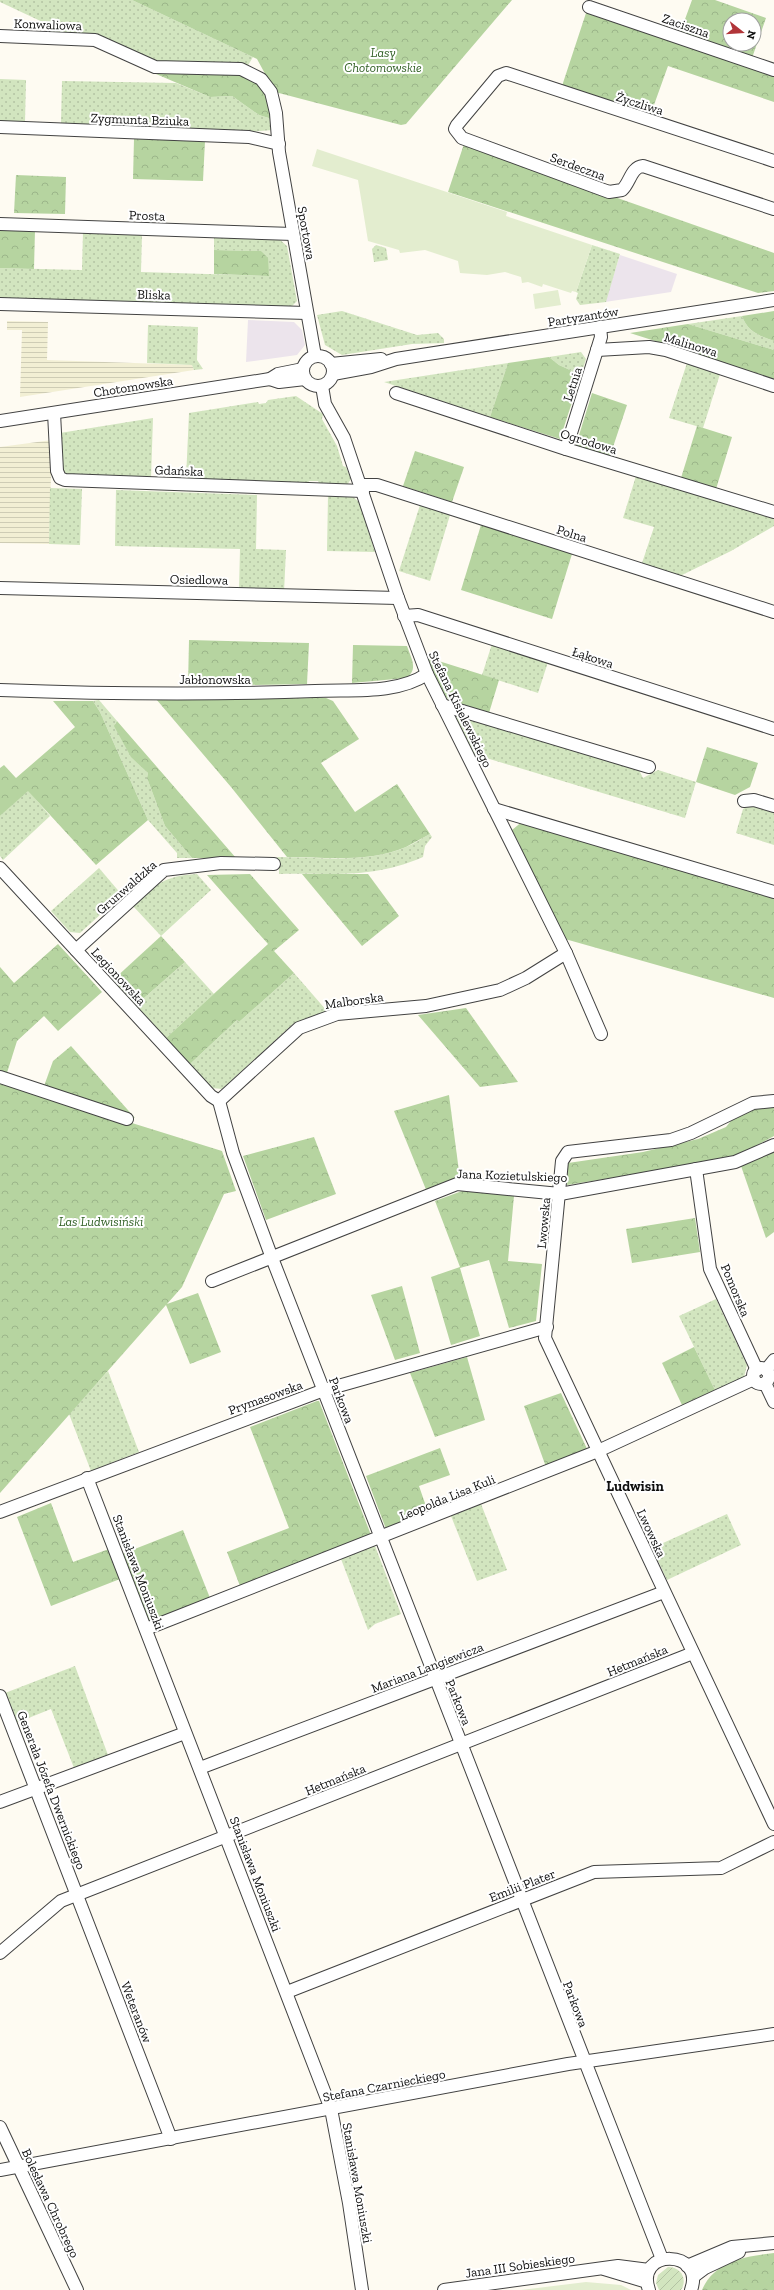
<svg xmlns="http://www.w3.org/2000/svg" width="774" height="2290" font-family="'Zilla Slab',serif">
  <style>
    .industrial { fill: #ece4ec }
    .farmland { fill: url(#farmland-rules) }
    .grass { fill: url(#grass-dots) }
    .forest { fill: url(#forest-crowns); fill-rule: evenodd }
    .garden { fill: url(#garden-furrows) }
    .pitch { fill: #e3edcf }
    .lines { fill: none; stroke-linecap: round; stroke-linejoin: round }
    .minor-casing { stroke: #424242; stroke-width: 14 }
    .minor { stroke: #fff; stroke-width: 12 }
    .labels { text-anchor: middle; stroke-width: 4; stroke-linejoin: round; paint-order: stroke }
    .street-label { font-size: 13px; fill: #0f0f0f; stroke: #fff }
    .park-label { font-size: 13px; font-style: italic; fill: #316025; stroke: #fff }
    .neighbourhood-label { font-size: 14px; font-weight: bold; fill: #0f0f0f; stroke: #fff }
  </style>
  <defs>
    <pattern id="farmland-rules" width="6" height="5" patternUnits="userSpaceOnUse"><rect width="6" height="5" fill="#f2efd4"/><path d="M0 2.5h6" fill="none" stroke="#ceccb5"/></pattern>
    <pattern id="grass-dots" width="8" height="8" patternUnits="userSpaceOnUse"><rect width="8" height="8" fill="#d2e5bf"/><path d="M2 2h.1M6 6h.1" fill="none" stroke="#b3c3a3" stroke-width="1.8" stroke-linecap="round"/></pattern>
    <pattern id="forest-crowns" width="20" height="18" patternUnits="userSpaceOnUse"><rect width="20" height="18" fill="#b6d4a0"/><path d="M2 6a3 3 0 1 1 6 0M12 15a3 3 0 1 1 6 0" fill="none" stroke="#9bb589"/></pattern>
    <pattern id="garden-furrows" width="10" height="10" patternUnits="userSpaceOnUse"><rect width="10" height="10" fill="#d2e5bf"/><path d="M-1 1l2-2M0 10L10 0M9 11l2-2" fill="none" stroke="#b3c3a3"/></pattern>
  </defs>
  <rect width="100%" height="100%" fill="#fefbf2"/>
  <g class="industrial">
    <path d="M620 255 677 274 671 292 605 302Z"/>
    <path d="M248 320 294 322 302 330 305 345 297 355 246 362Z"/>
  </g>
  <g class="farmland">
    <path d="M7 321 48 322 47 360 192 365 194 370 20 397 22 330H7Z"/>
    <path d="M52 440 49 544 0 543V447Z"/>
  </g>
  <g class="grass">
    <path d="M0 0H132L253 57 247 67 164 64 46 32 49 25 0 2Z"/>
    <path d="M0 79 26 80 25 122H0Z"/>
    <path d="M62 81 176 83 210 97 232 96 259 115 272 119V130L246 132 61 123Z"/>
    <path d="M83 232 142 234 141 272 269 276 261 251 214 250V236L278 238 287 246 297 301 291 307 0 298V268L82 270Z"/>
    <path d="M376 245 386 248 388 260 374 262 372 249Z"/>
    <path d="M592 245 620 254 606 302 580 305 576 299 578 293 576 292Z"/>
    <path d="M342 311 417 335 438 333 444 339V343L412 344 342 355 325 345 317 315Z"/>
    <path d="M742 316C747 331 759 336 774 341V350L688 324Z"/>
    <path d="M148 325 198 327 197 360 203 369 194 370 192 365 147 363Z"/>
    <path d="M581 352 586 359 581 375 559 365 549 357Z"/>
    <path d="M508 363 490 417 384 382Z"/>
    <path d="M687 363 720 374 703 428 669 418Z"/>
    <path d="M296 396 323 414 322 419 337 446 343 466 346 467 351 479 347 485 319 483 318 481H309L308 483 186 479 189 413 258 402 259 404 266 403 268 400Z"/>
    <path d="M153 418 151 478 66 474 63 472 60 433Z"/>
    <path d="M636 476 774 518V526L731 551 680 576 642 563 654 527 623 518Z"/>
    <path d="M50 488 82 489 80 545 49 544Z"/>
    <path d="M116 490 257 495 256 549 286 550 284 592 239 590 240 549 115 546Z"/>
    <path d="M328 496 353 497 359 502 375 552 327 551Z"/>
    <path d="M420 505 450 515 430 581 399 571Z"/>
    <path d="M492 644 548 662 538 693 482 675Z"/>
    <path d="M99 700 117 721 115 724 139 763 148 773 147 778 165 826 192 858H177V853L148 820 100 712 93 701Z"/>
    <path d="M456 712 638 768 643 778 658 770 696 782 685 818 473 754 453 715Z"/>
    <path d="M28 790 50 816 3 860 0 856V816Z"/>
    <path d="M753 804 774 811V845L736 833 743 809Z"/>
    <path d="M430 834 432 837 425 846 423 857C373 879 332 873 279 874V863L277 857C318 857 367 864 406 847 414 844 422 838 430 834Z"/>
    <path d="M99 868 122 895 80 933 70 932 51 911Z"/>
    <path d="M197 874 211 890 161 936 133 906C157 884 163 876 197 874Z"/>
    <path d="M185 962 214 994 166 1038 136 1005Z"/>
    <path d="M294 973 327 1011 293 1024 222 1089 212 1088 190 1064 237 1020 239 1022Z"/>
    <path d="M716 1299 747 1365 744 1377 715 1390 679 1316Z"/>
    <path d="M108 1371 139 1452 91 1471 69 1414Z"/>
    <path d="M481 1504 507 1570 477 1581 451 1516Z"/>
    <path d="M727 1514 741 1545 667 1580 652 1548Z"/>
    <path d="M375 1546 401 1614 375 1624 368 1630 341 1559Z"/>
    <path d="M75 1666 108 1755 74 1768 51 1709 16 1723 5 1693Z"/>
  </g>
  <g class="forest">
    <path d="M132 0H512L406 124 401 125 275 92 257 59Z"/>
    <path d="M692 0H715L766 18 752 58 680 33ZM730 20H754V44H730Z"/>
    <path d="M586 13 774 76V102L668 66 650 116 562 86Z"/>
    <path d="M234 72C262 83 270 87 272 119L259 115 232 96 210 97 156 74Z"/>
    <path d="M134 139 205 141 203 181 133 179Z"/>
    <path d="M464 144 774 253V291L758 293 448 192Z"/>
    <path d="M16 175 66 177 65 214 14 213Z"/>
    <path d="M0 229 35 230 34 269 0 268Z"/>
    <path d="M214 250 261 251 268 258 269 276 214 274Z"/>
    <path d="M774 311V341C759 336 747 331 742 316Z"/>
    <path d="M688 324 774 350V379L630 333Z"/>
    <path d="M549 357 559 365 581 375 560 439 490 417 508 363Z"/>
    <path d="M592 393 627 405 610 456 576 445Z"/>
    <path d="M697 426 732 437 716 489 681 478Z"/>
    <path d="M415 451 464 467 452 502 403 486Z"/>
    <path d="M481 525 572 554 552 619 461 590Z"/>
    <path d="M189 640 309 643 307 684 188 686Z"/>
    <path d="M353 645 407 646C411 658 419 670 406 678L352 683Z"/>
    <path d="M426 657 499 680 489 713 451 702 442 693Z"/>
    <path d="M326 698 333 701 359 739 321 763 355 812 397 784 430 834C422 838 414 843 406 847 370 863 325 857 287 857L231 787 156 699Z"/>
    <path d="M53 701H93L100 712 148 820 96 865 28 791 0 816V768L4 765 16 778 75 727Z"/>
    <path d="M117 721 236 858H192L165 826 147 778 148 773 131 757 114 726Z"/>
    <path d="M707 747 758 763 750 787 735 795 696 782Z"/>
    <path d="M523 821 774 897V998L565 939 515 845H520L512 830Z"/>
    <path d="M250 874 299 930 274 951 294 973 239 1022 237 1020 190 1064 166 1038 268 944 207 875Z"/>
    <path d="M302 874H368L399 916 362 946Z"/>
    <path d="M161 936 185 962 136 1005 113 980Z"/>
    <path d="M58 944 102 992 58 1031 44 1016 17 1041 6 1076 0 1074V967L14 983Z"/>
    <path d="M466 1008 518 1082 480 1087 418 1015Z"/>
    <path d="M71 1046 135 1118 43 1089 53 1061Z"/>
    <path d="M0 1082 222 1151 236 1191 224 1194 182 1287 167 1304 198 1293 221 1352 190 1364 166 1305 0 1493Z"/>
    <path d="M449 1095 460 1179 427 1192 394 1111Z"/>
    <path d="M756 1105H774V1136L737 1156 711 1162 567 1185 568 1163 643 1152 698 1139 726 1127 734 1117Z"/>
    <path d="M314 1137 336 1194 266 1220 243 1156Z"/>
    <path d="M774 1148V1232L766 1238 741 1166Z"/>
    <path d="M462 1191 514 1196 508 1261 542 1264 536 1321 509 1328 489 1260 460 1268 480 1336 451 1345 431 1277 460 1267 435 1201Z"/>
    <path d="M695 1218 700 1252 632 1263 626 1229Z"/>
    <path d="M402 1286 420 1353 395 1360 371 1295Z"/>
    <path d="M694 1347 715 1390 682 1405 662 1363Z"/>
    <path d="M467 1357 485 1420 435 1437 410 1373Z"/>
    <path d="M561 1393 588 1451 546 1467 524 1406Z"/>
    <path d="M317 1401H319L371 1535 240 1586 227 1552 289 1528 250 1427Z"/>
    <path d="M440 1448 450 1475 419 1486 428 1512 386 1529 366 1476Z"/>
    <path d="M51 1503 73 1562 109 1549 120 1579 51 1606 17 1517Z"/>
    <path d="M183 1530 210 1598 149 1621 122 1554Z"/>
    <path d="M774 2253V2290H702C714 2261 746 2256 774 2253Z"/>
  </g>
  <path class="garden" d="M668 2267C681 2267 688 2279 681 2290H659L656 2283 658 2275Z"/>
  <g class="pitch">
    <path d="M317 149 507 212 506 216 592 245 576 292 572 291 571 293 543 284 542 287 528 282 522 283 521 277 505 272 487 275 460 273 458 261 425 250 400 253 399 250 368 241 358 180 312 166Z"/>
    <path d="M558 290 561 305 535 309 533 294Z"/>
    <path d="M586 2282 621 2285 631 2290H521Z"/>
  </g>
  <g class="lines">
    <g class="minor-casing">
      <g id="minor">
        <path d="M589 7 774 70"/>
        <path d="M0 36 95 40 155 67 241 69 261 79 271 92 276 113 279 152 315 356"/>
        <path d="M0 127 249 137 279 144"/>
        <path d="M774 161 506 73 498 76 457 125 455 129 462 138 609 192 622 190C630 183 631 167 643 166L774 209"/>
        <path d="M0 224 293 234"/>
        <path d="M0 304 307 313"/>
        <path d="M597 350 649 347 666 350 774 386"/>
        <circle cx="318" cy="371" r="15"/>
        <path d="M331 364 381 359"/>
        <path d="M333 374 371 367 396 359 774 300"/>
        <path d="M270 379 279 382 305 379"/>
        <path d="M322 386 325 404 344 438 398 598 427 674 566 953 601 1034"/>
        <path d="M396 393 566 449 774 512"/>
        <path d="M54 413 57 471 60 478 65 480 363 491"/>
        <path d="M0 421 270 379 278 374 303 369"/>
        <path d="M566 449 597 350 601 337 600 327"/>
        <path d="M361 485H377L774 612"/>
        <path d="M0 588 398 598"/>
        <path d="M404 616 418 615 774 729"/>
        <path d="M0 690C105 694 210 695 315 691 350 689 396 695 427 674"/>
        <path d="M442 705 649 767"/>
        <path d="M744 801 754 800 774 806"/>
        <path d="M494 809 774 892"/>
        <path d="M0 868 211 1096 219 1101"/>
        <path d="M76 950 164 870 221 863 274 864"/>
        <path d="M0 1077 127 1119"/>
        <path d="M219 1101 233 1153 272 1258 662 2259"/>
        <path d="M219 1101 299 1028 337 1014 426 1006 500 990 526 978 566 953"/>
        <path d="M774 1101 753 1103 691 1133 671 1140 568 1152 562 1161 545 1338 774 1824"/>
        <path d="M696 1169 710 1269 757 1370"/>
        <path d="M212 1281 457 1184 560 1194 735 1162 774 1145"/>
        <circle cx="761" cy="1376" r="8"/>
        <path d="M766 1370 774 1360"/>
        <path d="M765 1383 774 1402"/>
        <path d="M87 1478 331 2109 349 2203 362 2290"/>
        <path d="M0 1512 324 1390 547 1327"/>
        <path d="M146 1629 598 1451 754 1379"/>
        <path d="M0 1696 171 2139"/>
        <path d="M200 1768 664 1592"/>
        <path d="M0 1802 185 1733"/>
        <path d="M0 1953 61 1901 693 1653"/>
        <path d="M287 1992 594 1872 721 1868 774 1842"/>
        <path d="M0 2127 77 2290"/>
        <path d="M0 2170 568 2064 774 2034"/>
        <path d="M687 2266 732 2247 774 2243"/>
        <path d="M604 2269 647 2282"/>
        <path d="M693 2277 705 2268 739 2252"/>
        <path d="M444 2290 618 2266 649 2270"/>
        <path d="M649 2290C634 2248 706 2249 691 2290"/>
      </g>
    </g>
    <use href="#minor" class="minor"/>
  </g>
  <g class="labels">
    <g class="street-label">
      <text transform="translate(48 24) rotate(2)" y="5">Konwaliowa</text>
      <text transform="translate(686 25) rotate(19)" y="5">Zaciszna</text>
      <text transform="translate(640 103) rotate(18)" y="5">Życzliwa</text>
      <text transform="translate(140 119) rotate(2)" y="5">Zygmunta Bziuka</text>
      <text transform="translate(578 166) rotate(20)" y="5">Serdeczna</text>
      <text transform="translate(147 215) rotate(2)" y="5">Prosta</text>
      <text transform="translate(307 233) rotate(80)" y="5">Sportowa</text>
      <text transform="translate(154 294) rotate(2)" y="5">Bliska</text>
      <text transform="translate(583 316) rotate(-9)" y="5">Partyzantów</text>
      <text transform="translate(691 344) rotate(17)" y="5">Malinowa</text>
      <text transform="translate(572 384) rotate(-72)" y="5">Letnia</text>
      <text transform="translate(133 386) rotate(-9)" y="5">Chotomowska</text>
      <text transform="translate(589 441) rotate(17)" y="5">Ogrodowa</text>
      <text transform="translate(179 470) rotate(2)" y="5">Gdańska</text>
      <text transform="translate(572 533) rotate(18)" y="5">Polna</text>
      <text transform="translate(199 579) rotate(1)" y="5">Osiedlowa</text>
      <text transform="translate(593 657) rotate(18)" y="5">Łąkowa</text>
      <text x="215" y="684">Jabłonowska</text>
      <text transform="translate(461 709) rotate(64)" y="5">Stefana Kisielewskiego</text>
      <text transform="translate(126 887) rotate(-41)" y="5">Grunwaldzka</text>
      <text transform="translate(119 976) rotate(47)" y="5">Legionowska</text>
      <text transform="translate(354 1000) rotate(-8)" y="5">Malborska</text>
      <text transform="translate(512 1175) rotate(2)" y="5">Jana Kozietulskiego</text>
      <text transform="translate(543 1223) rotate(-85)" y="5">Lwowska</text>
      <text transform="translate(736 1290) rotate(67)" y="5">Pomorska</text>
      <text transform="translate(265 1397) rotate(-20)" y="5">Prymasowska</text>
      <text transform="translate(342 1400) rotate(69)" y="5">Parkowa</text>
      <text transform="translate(447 1497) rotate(-22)" y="5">Leopolda Lisa Kuli</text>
      <text transform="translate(652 1533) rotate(65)" y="5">Lwowska</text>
      <text transform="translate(139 1572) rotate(69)" y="5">Stanisława Moniuszki</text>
      <text transform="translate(637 1660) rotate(-22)" y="5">Hetmańska</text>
      <text transform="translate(427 1667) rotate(-21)" y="5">Mariana Langiewicza</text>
      <text transform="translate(459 1702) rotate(68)" y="5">Parkowa</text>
      <text transform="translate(335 1779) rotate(-22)" y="5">Hetmańska</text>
      <text transform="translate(52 1790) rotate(69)" y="5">Generała Józefa Dwernickiego</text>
      <text transform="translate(256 1874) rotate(69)" y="5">Stanisława Moniuszki</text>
      <text transform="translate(522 1885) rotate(-21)" y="5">Emilii Plater</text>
      <text transform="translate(576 2004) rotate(69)" y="5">Parkowa</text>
      <text transform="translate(137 2012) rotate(69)" y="5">Weteranów</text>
      <text transform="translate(384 2085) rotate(-11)" y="5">Stefana Czarnieckiego</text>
      <text transform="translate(358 2183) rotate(80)" y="5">Stanisława Moniuszki</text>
      <text transform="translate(51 2203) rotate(65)" y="5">Bolesława Chrobrego</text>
      <text transform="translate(520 2265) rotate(-8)" y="5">Jana III Sobieskiego</text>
    </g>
    <g class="park-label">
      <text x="383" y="57">Lasy<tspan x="383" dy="15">Chotomowskie</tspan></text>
      <text x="101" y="1226">Las Ludwisiński</text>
    </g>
    <g class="neighbourhood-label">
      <text x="635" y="1491">Ludwisin</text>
    </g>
  </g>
  <g transform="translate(742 32) rotate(107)"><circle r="19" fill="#ffffff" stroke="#9f9f9f"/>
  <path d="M0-3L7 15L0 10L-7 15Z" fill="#b13539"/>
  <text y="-6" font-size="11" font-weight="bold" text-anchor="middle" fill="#0f0f0f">N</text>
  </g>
</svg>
